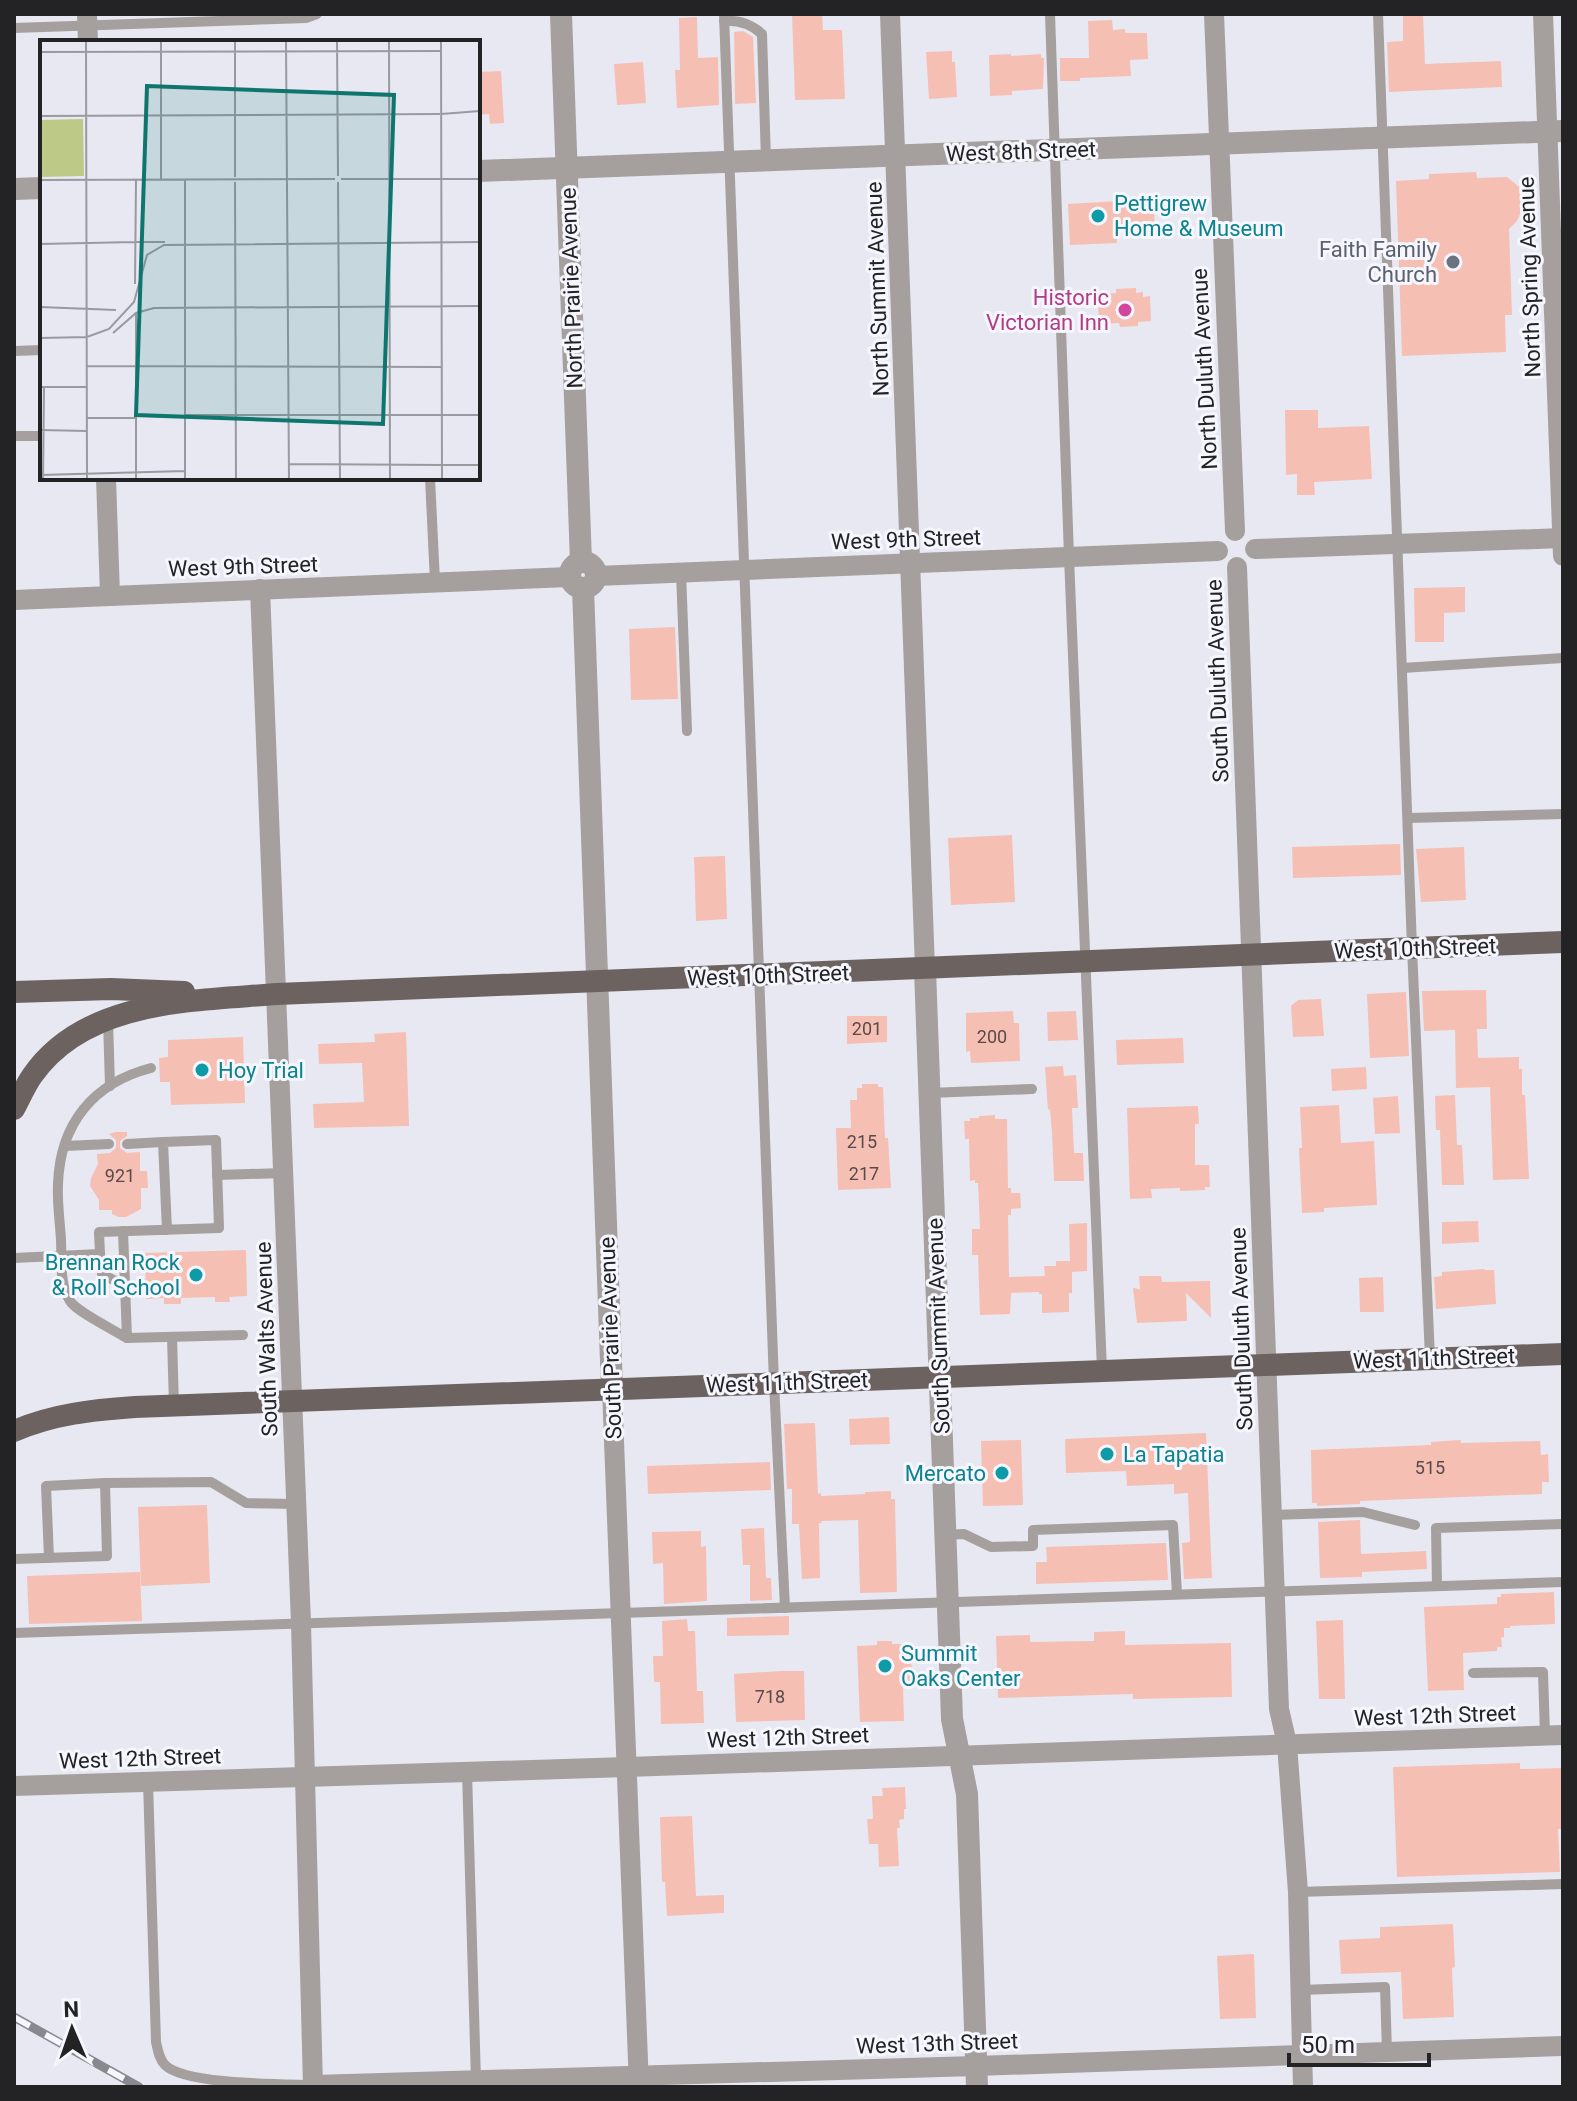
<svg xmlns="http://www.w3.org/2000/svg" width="1577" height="2101" font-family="Roboto,sans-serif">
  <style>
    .building { fill: #f6bfb4 }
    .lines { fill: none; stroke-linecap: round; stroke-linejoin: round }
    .service { stroke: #a5a09e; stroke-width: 10 }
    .minor { stroke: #a5a09e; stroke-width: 20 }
    .tertiary { stroke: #a5a09e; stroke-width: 22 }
    .primary { stroke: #6c6361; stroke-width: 22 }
    .rail-casing { stroke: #88888f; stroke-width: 9 }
    .rail { stroke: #f6f6fe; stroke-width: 6; stroke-dasharray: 18; stroke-linecap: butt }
    .culture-dot { fill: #0f9aa8; stroke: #f6f6fe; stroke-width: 3 }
    .worship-dot { fill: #6b7280; stroke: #f6f6fe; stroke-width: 3 }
    .hotel-dot { fill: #d1479c; stroke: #f6f6fe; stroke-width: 3 }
    .labels { text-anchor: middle; stroke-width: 6; stroke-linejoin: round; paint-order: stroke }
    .number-label { font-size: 18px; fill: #584a4a }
    .street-label { font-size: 22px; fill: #232326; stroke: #f6f6fe }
    .culture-label { font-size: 22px; fill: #0d838f; stroke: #f6f6fe; text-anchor: start }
    .worship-label { font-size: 22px; fill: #5b616d; stroke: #f6f6fe; text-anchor: end }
    .hotel-label { font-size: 22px; fill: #b23c85; stroke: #f6f6fe; text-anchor: end }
    .inset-road { fill: none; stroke: #9999a0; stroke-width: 2 }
    .view { fill: #0f766e; fill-opacity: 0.15; stroke: #0f766e; stroke-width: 4 }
    .inset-edge { fill: none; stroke: #232326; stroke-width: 4 }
  </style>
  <rect width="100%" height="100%" fill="#e8e8f2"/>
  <g class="building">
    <path d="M792 14H822L823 30H842L845 99 795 100Z"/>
    <path d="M1403 14H1423L1425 64 1501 61 1502 87 1389 92 1387 42 1403 41Z"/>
    <path d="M697 17 698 58 718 57 719 105 677 108 675 70H680L679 18Z"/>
    <path d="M1112 20 1113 30 1125 29V33H1147L1148 59 1130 60 1131 76 1080 78V81H1060V58H1089L1088 21Z"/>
    <path d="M743 31 753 37 756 103 735 104 734 32Z"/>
    <path d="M952 51V62H955L957 97 929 99 926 52Z"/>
    <path d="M1011 54V56L1041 54V58H1044L1043 89 1012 91V95L990 96 989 55Z"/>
    <path d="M643 62 646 103 617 105 614 64Z"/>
    <path d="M501 71 504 123 490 124 489 114 478 115V72Z"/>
    <path d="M1476 172 1477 178 1507 177 1518 186 1522 193V209L1517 221 1509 229 1512 315H1505L1506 352 1402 356 1396 181 1429 179V174Z"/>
    <path d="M1153 199 1155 226 1117 228V243L1070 245 1068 204Z"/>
    <path d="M1136 288V293L1143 292V297L1150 296 1151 321 1138 322V326L1120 327 1119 323 1099 324 1098 300H1101V294L1116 293V289Z"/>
    <path d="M1285 410H1318V428L1369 426 1372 479 1314 482 1315 495H1297V474L1286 475Z"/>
    <path d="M1465 587V612L1444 613V642H1415L1414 588Z"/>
    <path d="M675 627 678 699 631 700 629 629Z"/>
    <path d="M1012 835 1015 902 951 905 948 838Z"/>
    <path d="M1400 844 1401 875 1293 878 1292 847Z"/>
    <path d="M1464 847 1466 900 1421 902 1416 849Z"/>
    <path d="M725 856 727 919 696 921 694 857Z"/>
    <path d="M1486 990 1487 1029H1477L1478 1058 1519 1057V1069H1522V1095H1525L1529 1179 1493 1180 1490 1087 1456 1088 1455 1030 1424 1031 1422 991Z"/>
    <path d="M1406 992 1409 1056 1370 1058 1367 994Z"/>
    <path d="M1321 999 1324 1036 1293 1037 1291 1006 1298 1000Z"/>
    <path d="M1013 1011 1014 1023H1019L1020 1061 971 1063 970 1051 966 1052V1013Z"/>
    <path d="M1076 1011 1078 1040 1048 1041 1047 1012Z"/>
    <path d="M847 1016H887V1042L847 1044Z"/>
    <path d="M406 1032 409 1126 314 1128 313 1104 364 1102 362 1063 319 1064 318 1044 375 1042 374 1034Z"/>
    <path d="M243 1037 245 1103 171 1105 170 1082H160L159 1058 168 1057V1040Z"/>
    <path d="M1183 1038 1184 1063 1117 1065 1116 1040Z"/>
    <path d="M1063 1066 1064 1076 1076 1075 1078 1108H1072L1074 1153H1083L1084 1181H1054L1052 1133 1050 1109 1048 1110 1045 1067Z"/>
    <path d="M1366 1067 1367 1089 1332 1091 1331 1069Z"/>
    <path d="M862 1084H878V1087H883L885 1138H888L891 1188 838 1190 836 1128H851L850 1100H857V1088H862Z"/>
    <path d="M1455 1095 1457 1145H1462L1464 1185H1442L1440 1130H1436L1435 1096Z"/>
    <path d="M1398 1096 1400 1133 1375 1134 1373 1098Z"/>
    <path d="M1339 1105 1341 1143 1374 1141 1377 1205 1324 1208V1212L1302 1213 1299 1148H1302L1300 1107Z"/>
    <path d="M1198 1106 1199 1124H1195V1165H1209L1210 1187H1205V1190L1180 1191V1188L1151 1189 1152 1198 1130 1199 1127 1108Z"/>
    <path d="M995 1115V1119H1007L1008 1188H1011V1193H1020L1021 1208 1011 1209V1215H1008L1009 1277 1045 1276 1044 1266H1056V1261H1070L1069 1224 1087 1223V1271L1072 1272V1293H1069V1312L1042 1313V1294H1039V1292L1011 1293 1010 1314 980 1315 978 1255H972V1229H980L978 1183H975V1180L970 1181 969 1139H965L964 1121H970V1118H979V1116Z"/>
    <path d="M115 1132H127V1136L120 1141V1148L127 1153 140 1152V1171H147L148 1188H141V1209L126 1217H119L112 1214V1210H99V1200L90 1186 91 1178 98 1164 97 1154 110 1153 116 1148V1140L109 1134Z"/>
    <path d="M1478 1221 1479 1242 1442 1244V1222Z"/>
    <path d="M246 1250 247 1296 229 1297 230 1302H215V1297L181 1298V1304H164V1298L146 1299 145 1253Z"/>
    <path d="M1484 1269 1485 1270H1494L1496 1304 1436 1309 1434 1277 1442 1276V1272Z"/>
    <path d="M1139 1276H1161L1162 1282 1210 1281 1211 1318 1186 1293 1187 1321 1137 1323 1133 1288 1140 1289Z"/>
    <path d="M1383 1277 1384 1312H1360L1359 1278Z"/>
    <path d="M889 1417 890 1444 850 1445 849 1419Z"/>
    <path d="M815 1423 818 1494 821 1493V1496L865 1494V1492L891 1491V1499H895L897 1592 860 1593 858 1520 821 1521 822 1523H819L820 1578 802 1579 799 1524H792V1489H787L784 1424Z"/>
    <path d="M1206 1433 1212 1578 1184 1579 1182 1543 1190 1542 1188 1493 1174 1494V1484L1127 1486 1126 1471 1066 1473 1065 1439Z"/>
    <path d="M1021 1440 1023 1505 983 1506 981 1441Z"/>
    <path d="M1461 1440V1443L1540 1441 1541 1455 1548 1454 1549 1482H1542V1494L1360 1501V1504L1317 1506V1503H1312L1311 1450 1431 1445V1442Z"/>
    <path d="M770 1462 771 1490 648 1494 647 1466Z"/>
    <path d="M207 1505 210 1583 141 1586 138 1507Z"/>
    <path d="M1360 1520 1361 1554 1426 1551 1427 1569 1362 1572V1577L1320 1578 1318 1522Z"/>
    <path d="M764 1528 766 1578H771L772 1600 750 1601V1565H743L741 1529Z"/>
    <path d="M701 1531V1547L706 1546 707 1601 664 1604 663 1563 653 1564 652 1532Z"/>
    <path d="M1166 1543 1168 1580 1036 1584V1562H1047L1046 1547Z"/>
    <path d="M140 1572 142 1621 29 1624 27 1576Z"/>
    <path d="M1554 1592 1555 1624 1510 1626V1628H1504V1637L1501 1638 1502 1647H1497V1651L1463 1653 1464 1690 1428 1691 1424 1607 1497 1604V1597H1501V1594Z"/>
    <path d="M789 1616V1635L727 1636V1618Z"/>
    <path d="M687 1619 688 1631H695L697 1691H703L704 1723 661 1724 660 1682H654L653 1656H663L662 1621Z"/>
    <path d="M1343 1620 1345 1699H1319L1316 1621Z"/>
    <path d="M1125 1631V1645L1231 1643 1232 1697 1133 1699V1694L998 1698 996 1636 1030 1635V1642L1094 1641V1632Z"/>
    <path d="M877 1641H892V1644H911L912 1686H903L904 1721 860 1722 857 1646 877 1645Z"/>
    <path d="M781 1671H804L805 1720 736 1722 734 1674Z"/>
    <path d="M1520 1763V1769L1563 1768V1829H1558L1560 1872 1397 1877 1393 1767Z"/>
    <path d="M905 1787 906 1809H904V1819L899 1820 900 1828H897L899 1866 879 1867 878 1844H869L867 1819H873L872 1796H883L882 1788Z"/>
    <path d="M692 1816 696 1896 724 1895V1913L667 1916 665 1882H662L660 1817Z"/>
    <path d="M1453 1924 1455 1967 1452 1968 1454 2017 1403 2019 1401 1972 1341 1974 1339 1940 1380 1938V1927Z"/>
    <path d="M1254 1954 1256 2018 1220 2019 1217 1956Z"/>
  </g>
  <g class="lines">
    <g class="service">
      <path d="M724 14 774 1383 785 1608"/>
      <path d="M1050 14 1069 557 1102 1370"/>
      <path d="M1378 14 1412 948 1430 1358"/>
      <path d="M724 21C739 20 751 24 762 34L766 160"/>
      <path d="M14 28 306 18 317 14"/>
      <path d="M14 351 42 350"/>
      <path d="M14 436H42"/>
      <path d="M430 478 435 582"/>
      <path d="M681 572 687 731"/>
      <path d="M1402 668 1563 658"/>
      <path d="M1408 818 1563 814"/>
      <path d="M108 1020 110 1086"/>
      <path d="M929 1093 1032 1089"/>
      <path d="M127 1144 163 1142"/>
      <path d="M65 1146 109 1144"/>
      <path d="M217 1175 284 1173"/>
      <path d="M123 1231 127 1338 243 1335"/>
      <path d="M100 1254 99 1232 219 1228 216 1140 163 1142 167 1230"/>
      <path d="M14 1258 100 1254 102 1274 125 1286"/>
      <path d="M172 1337 174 1406"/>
      <path d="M127 1338C114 1330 77 1312 70 1301 59 1284 62 1259 61 1240 60 1222 57 1203 58 1184 60 1124 93 1083 151 1068"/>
      <path d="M1272 1515 1363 1512 1415 1525"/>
      <path d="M945 1535 964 1534 991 1547 1033 1546V1530L1173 1525 1177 1594"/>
      <path d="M49 1558 46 1486 105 1483"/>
      <path d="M14 1559 107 1556 105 1483 211 1482 246 1503 296 1504"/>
      <path d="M1437 1586 1436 1528 1563 1524"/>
      <path d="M14 1633 1563 1582"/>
      <path d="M1473 1673 1543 1672 1545 1735"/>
      <path d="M467 1772 476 2081"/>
      <path d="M148 1782 156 2042C158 2050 159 2059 165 2065 185 2085 283 2084 313 2085"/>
      <path d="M1298 1892 1563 1884"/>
      <path d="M1300 1990 1385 1987 1387 2052"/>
    </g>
    <g class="minor">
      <path d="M87 14 88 42"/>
      <path d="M890 14 925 969"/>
      <path d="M1214 14 1235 531"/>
      <path d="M1543 14 1563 556"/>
      <path d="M106 478 110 595"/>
      <path d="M1255 549 1563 538"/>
      <path d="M1237 567 1279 1709 1287 1744 1298 1892 1303 2087"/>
      <path d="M596 576 1218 551"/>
      <path d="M260 589 301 1623 313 2087"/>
      <path d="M14 600 569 577"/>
      <path d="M612 1389 639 2087"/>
      <path d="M14 1786 627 1767 1563 1735"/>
      <path d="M313 2085 976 2066 1563 2046"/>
    </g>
    <g class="tertiary">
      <path d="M561 14 581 562"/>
      <path d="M478 171 1563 131"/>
      <path d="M14 189 42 188"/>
      <circle cx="583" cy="575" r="13"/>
      <path d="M583 588 612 1389"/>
      <path d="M925 969 952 1719 967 1794 977 2087"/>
    </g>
    <g class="primary">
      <path d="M14 992 111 989 184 992"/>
      <path d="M14 1109C20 1098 25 1086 32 1076 85 999 194 1001 277 994L1563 942"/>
      <path d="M14 1431C53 1414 93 1410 135 1407L1563 1354"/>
    </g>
    <g class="rail-casing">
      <path id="rail" d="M14 2017 139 2087"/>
    </g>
    <use href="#rail" class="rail"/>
  </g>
  <g class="culture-dot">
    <circle cx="1098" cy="216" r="8"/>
    <circle cx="202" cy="1070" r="8"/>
    <circle cx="196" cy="1275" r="8"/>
    <circle cx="1107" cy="1454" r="8"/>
    <circle cx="1002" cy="1473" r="8"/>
    <circle cx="885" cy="1666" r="8"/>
  </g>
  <circle class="worship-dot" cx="1453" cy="262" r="8"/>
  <circle class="hotel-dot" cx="1125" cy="310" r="8"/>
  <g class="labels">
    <g class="number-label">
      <text x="867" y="1035">201</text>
      <text x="992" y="1043">200</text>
      <text x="862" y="1148">215</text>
      <text x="864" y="1180">217</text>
      <text x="120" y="1182">921</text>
      <text x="1430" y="1474">515</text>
      <text x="770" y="1703">718</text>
    </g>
    <g class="street-label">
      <text transform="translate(1021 151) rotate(-2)" y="8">West 8th Street</text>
      <text transform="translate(1529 277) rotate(-92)" y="8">North Spring Avenue</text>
      <text transform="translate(571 288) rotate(-92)" y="8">North Prairie Avenue</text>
      <text transform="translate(877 289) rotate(-92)" y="8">North Summit Avenue</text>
      <text transform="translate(1204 369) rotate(-93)" y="8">North Duluth Avenue</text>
      <text transform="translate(906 539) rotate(-2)" y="8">West 9th Street</text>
      <text transform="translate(243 566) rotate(-2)" y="8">West 9th Street</text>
      <text transform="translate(1217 681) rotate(-92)" y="8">South Duluth Avenue</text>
      <text transform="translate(1415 948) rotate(-2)" y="8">West 10th Street</text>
      <text transform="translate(768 975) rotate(-2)" y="8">West 10th Street</text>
      <text transform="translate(938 1326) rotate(-92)" y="8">South Summit Avenue</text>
      <text transform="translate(1241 1329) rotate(-92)" y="8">South Duluth Avenue</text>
      <text transform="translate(610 1338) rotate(-92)" y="8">South Prairie Avenue</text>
      <text transform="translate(266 1339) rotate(-92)" y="8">South Walts Avenue</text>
      <text transform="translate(1434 1358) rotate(-2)" y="8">West 11th Street</text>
      <text transform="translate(787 1382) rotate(-2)" y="8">West 11th Street</text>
      <text transform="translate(1435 1715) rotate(-2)" y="8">West 12th Street</text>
      <text transform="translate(788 1737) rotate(-2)" y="8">West 12th Street</text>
      <text transform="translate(140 1758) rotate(-2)" y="8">West 12th Street</text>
      <text transform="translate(937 2043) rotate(-2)" y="8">West 13th Street</text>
    </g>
    <g class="culture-label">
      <text x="1114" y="211">Pettigrew<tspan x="1114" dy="25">Home &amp; Museum</tspan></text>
      <text x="218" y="1078">Hoy Trial</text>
      <text x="180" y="1270" text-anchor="end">Brennan Rock<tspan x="180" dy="25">&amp; Roll School</tspan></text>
      <text x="1123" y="1462">La Tapatia</text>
      <text x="986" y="1481" text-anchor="end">Mercato</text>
      <text x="901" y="1661">Summit<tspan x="901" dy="25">Oaks Center</tspan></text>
    </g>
    <g class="worship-label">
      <text x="1437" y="257">Faith Family<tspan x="1437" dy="25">Church</tspan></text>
    </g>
    <g class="hotel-label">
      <text x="1109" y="305">Historic<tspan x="1109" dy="25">Victorian Inn</tspan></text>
    </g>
  </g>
  <g transform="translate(40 40)">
    <rect width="440" height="440" fill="#e8e8f2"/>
    <path d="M43 79 44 136 0 137V80Z" fill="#bdca87"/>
    <path class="inset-road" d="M46 0 47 440M121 0V140M195 0V137M246 0 249 440M297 0 298 136M349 0 350 440M401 0 402 440M0 12 400 11M401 74 440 71M0 76 400 74M301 139H440M0 140 295 139M145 140V440M195 142 196 440M298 142 300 440M95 202H125M0 204 95 202M95 244 96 140M0 267 76 270M73 293 96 273 114 268 440 266M0 298 47 297 69 289 94 262 107 215 124 205 440 202M47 326 401 327M0 347H47M145 375H440M47 378H96M0 390 47 391M249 424 402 425M402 425H440M0 435 145 431M3 440 4 347M96 440V274"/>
    <path class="view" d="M107 46 354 55 343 384 96 375Z"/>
    <rect width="440" height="440" class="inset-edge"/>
  </g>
  <rect width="1577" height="2101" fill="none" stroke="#232326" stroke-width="32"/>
  <g transform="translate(72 2029) rotate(358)" stroke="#f6f6fe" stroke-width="6" paint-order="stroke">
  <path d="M0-6L14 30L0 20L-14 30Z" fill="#232326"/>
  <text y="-12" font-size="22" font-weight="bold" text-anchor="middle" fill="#232326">N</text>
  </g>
  <path d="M1289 2053v12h140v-12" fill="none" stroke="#232326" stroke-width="4"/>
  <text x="1301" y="2053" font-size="24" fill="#232326" stroke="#f6f6fe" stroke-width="6" paint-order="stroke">50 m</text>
</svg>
